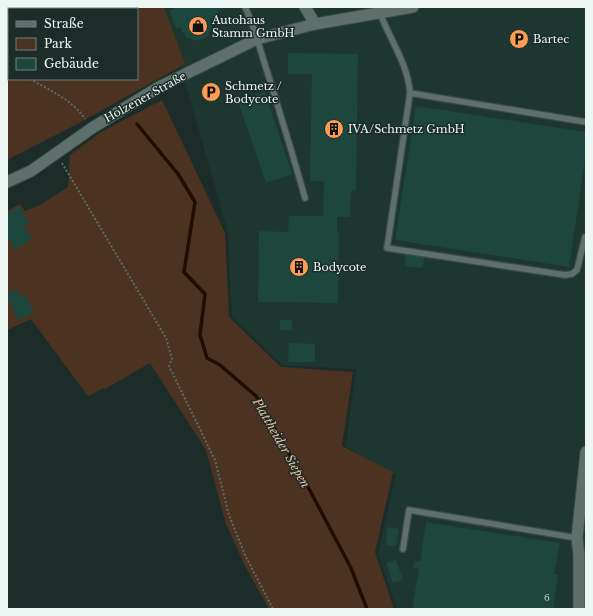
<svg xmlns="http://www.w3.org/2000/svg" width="593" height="616" font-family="'Libre Baskerville',serif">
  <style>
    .built { fill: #1d3730 }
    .green { fill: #4c3321; fill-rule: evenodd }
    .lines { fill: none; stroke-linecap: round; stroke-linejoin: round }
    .stream { stroke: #220b00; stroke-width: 3.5 }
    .building { fill: #1d463d }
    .lane-casing { stroke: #3c4b48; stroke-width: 8 }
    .street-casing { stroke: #3c4b48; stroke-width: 13 }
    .path { stroke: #5c6b67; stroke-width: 2; stroke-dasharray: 2 2; stroke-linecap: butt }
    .lane { stroke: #5e706b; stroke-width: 5.5 }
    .street { stroke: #5e706b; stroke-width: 11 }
    .labels { text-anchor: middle; stroke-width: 3; stroke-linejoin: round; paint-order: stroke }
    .number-label { font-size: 9px; fill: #b8cbc6 }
    .poi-label { font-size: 11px; fill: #ecf7f4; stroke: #1c2d29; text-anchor: start }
    .street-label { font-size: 11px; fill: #ecf7f4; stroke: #1c2d29 }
    .water-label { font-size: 12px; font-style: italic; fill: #f1bd97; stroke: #1c2d29 }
  </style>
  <rect width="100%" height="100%" fill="#1c2d29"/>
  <path class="built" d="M162 7H586V609H397L378 554 396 474 346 447 356 369 282 365 232 317 228 233 171 33Z"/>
  <g class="green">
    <path d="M7 7H164L185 64 79 123 7 160ZM9 9H137V79H9Z"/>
    <path d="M162 100 225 233 229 317 281 367 353 372 342 446 393 472 375 552 394 609H269L246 568 226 524 206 450 150 363 105 389 104 388 88 396 31 319 7 330V211L20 204 25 211 40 205 68 187 70 155 101 132Z"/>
  </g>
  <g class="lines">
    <path class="stream" d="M137 124 178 174 195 202 184 272 205 294 200 335 207 358 220 365 256 396 307 485 351 568 367 609"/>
  </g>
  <g class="building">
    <path d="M173 7H227L220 9 216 17 210 20 212 26 207 37 197 41 186 37 184 32H182L181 27 176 28 169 10 174 9Z"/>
    <path d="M288 53 358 54 356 190 351 191 350 217H337V233H339L338 303 258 302 259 231 288 232 289 216H323L324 181H310L312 74H288Z"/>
    <path d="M264 82 267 90 259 93 256 84Z"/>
    <path d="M265 92 292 174 266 183 238 101Z"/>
    <path d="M416 106 586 132V153L569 267 395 240Z"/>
    <path d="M19 206 29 223 24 226 32 239 15 250 7 236V217L8 213Z"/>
    <path d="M406 254 424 256 423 268 405 266Z"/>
    <path d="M17 289 20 296 25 294 34 312 18 320 7 296V293Z"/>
    <rect x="280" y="320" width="12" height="10"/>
    <path d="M289 343 315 344V362H288Z"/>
    <path d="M426 522 560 543 554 574 558 575 553 609H412L419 569 413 568 414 561 420 562Z"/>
    <path d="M387 527 399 529 396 546 386 545Z"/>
    <path d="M396 560 403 580 393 583 386 563Z"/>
  </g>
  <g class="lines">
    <g class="lane-casing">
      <g id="lane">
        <path d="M245 7C255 27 260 50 267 71 280 113 293 155 305 198"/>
        <path d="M380 13C390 40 408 64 410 93"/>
        <path d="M585 237 577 270 572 274 565 275 387 248 410 93 586 122"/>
        <path d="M403 549 409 510 577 538"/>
      </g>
    </g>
    <g class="street-casing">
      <g id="street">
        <path d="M305 7 315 24"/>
        <path d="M7 182 31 171 92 128 159 87 257 39 315 24 413 7"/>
        <path d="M579 609V555L577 538 586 452"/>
      </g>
    </g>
    <g class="path">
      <path d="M7 66 9 67"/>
      <path d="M30 79C49 90 73 100 85 119"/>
      <path d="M62 163 166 338 172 359 169 366 215 460 229 515 245 555 273 609"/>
    </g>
    <use href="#lane" class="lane"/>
    <use href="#street" class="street"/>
  </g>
  <defs>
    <g id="shop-disc" transform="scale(1)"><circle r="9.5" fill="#fc9d53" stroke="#1c2d29"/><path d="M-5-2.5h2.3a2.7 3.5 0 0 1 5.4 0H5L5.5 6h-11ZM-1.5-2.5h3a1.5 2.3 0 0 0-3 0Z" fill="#111"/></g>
    <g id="parking-disc" transform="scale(1)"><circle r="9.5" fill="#fc9d53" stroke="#1c2d29"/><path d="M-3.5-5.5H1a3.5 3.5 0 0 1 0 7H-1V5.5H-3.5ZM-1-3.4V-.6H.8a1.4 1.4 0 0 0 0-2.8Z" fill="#111"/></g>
    <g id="building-disc" transform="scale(1)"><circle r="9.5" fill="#fc9d53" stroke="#1c2d29"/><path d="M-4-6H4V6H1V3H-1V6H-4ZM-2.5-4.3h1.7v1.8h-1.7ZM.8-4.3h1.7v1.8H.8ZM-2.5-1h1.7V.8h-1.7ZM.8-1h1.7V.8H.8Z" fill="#111"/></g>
  </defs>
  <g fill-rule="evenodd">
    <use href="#shop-disc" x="198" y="26"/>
    <use href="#parking-disc" x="519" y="39"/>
    <use href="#parking-disc" x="211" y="92"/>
    <use href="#building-disc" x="334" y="129"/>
    <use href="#building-disc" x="299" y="267"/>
  </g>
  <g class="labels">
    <g class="number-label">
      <text x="547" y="601">6</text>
    </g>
    <g class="poi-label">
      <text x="212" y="24">Autohaus<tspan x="212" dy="13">Stamm GmbH</tspan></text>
      <text x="533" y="43">Bartec</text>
      <text x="225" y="90">Schmetz /<tspan x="225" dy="13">Bodycote</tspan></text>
      <text x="348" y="133">IVA/Schmetz GmbH</text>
      <text x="313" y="271">Bodycote</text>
    </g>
    <g class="street-label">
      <text transform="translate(145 97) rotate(-29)" y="4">Holzener Straße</text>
    </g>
    <g class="water-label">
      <text transform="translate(281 443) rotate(60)" y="4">Plattheider Siepen</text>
    </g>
  </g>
  <rect width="593" height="616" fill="none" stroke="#ecf7f4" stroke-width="16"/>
  <rect x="8" y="8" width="130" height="72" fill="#1c2d29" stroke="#6f7e7a"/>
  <rect x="16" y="21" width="20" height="6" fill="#5e706b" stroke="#6f7e7a"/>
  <text x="44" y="28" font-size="12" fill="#ecf7f4">Straße</text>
  <rect x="16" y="38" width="20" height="12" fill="#4c3321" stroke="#6f7e7a"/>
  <text x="44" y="48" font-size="12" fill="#ecf7f4">Park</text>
  <rect x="16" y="58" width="20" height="12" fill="#1d463d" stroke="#6f7e7a"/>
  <text x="44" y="68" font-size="12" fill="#ecf7f4">Gebäude</text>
</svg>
